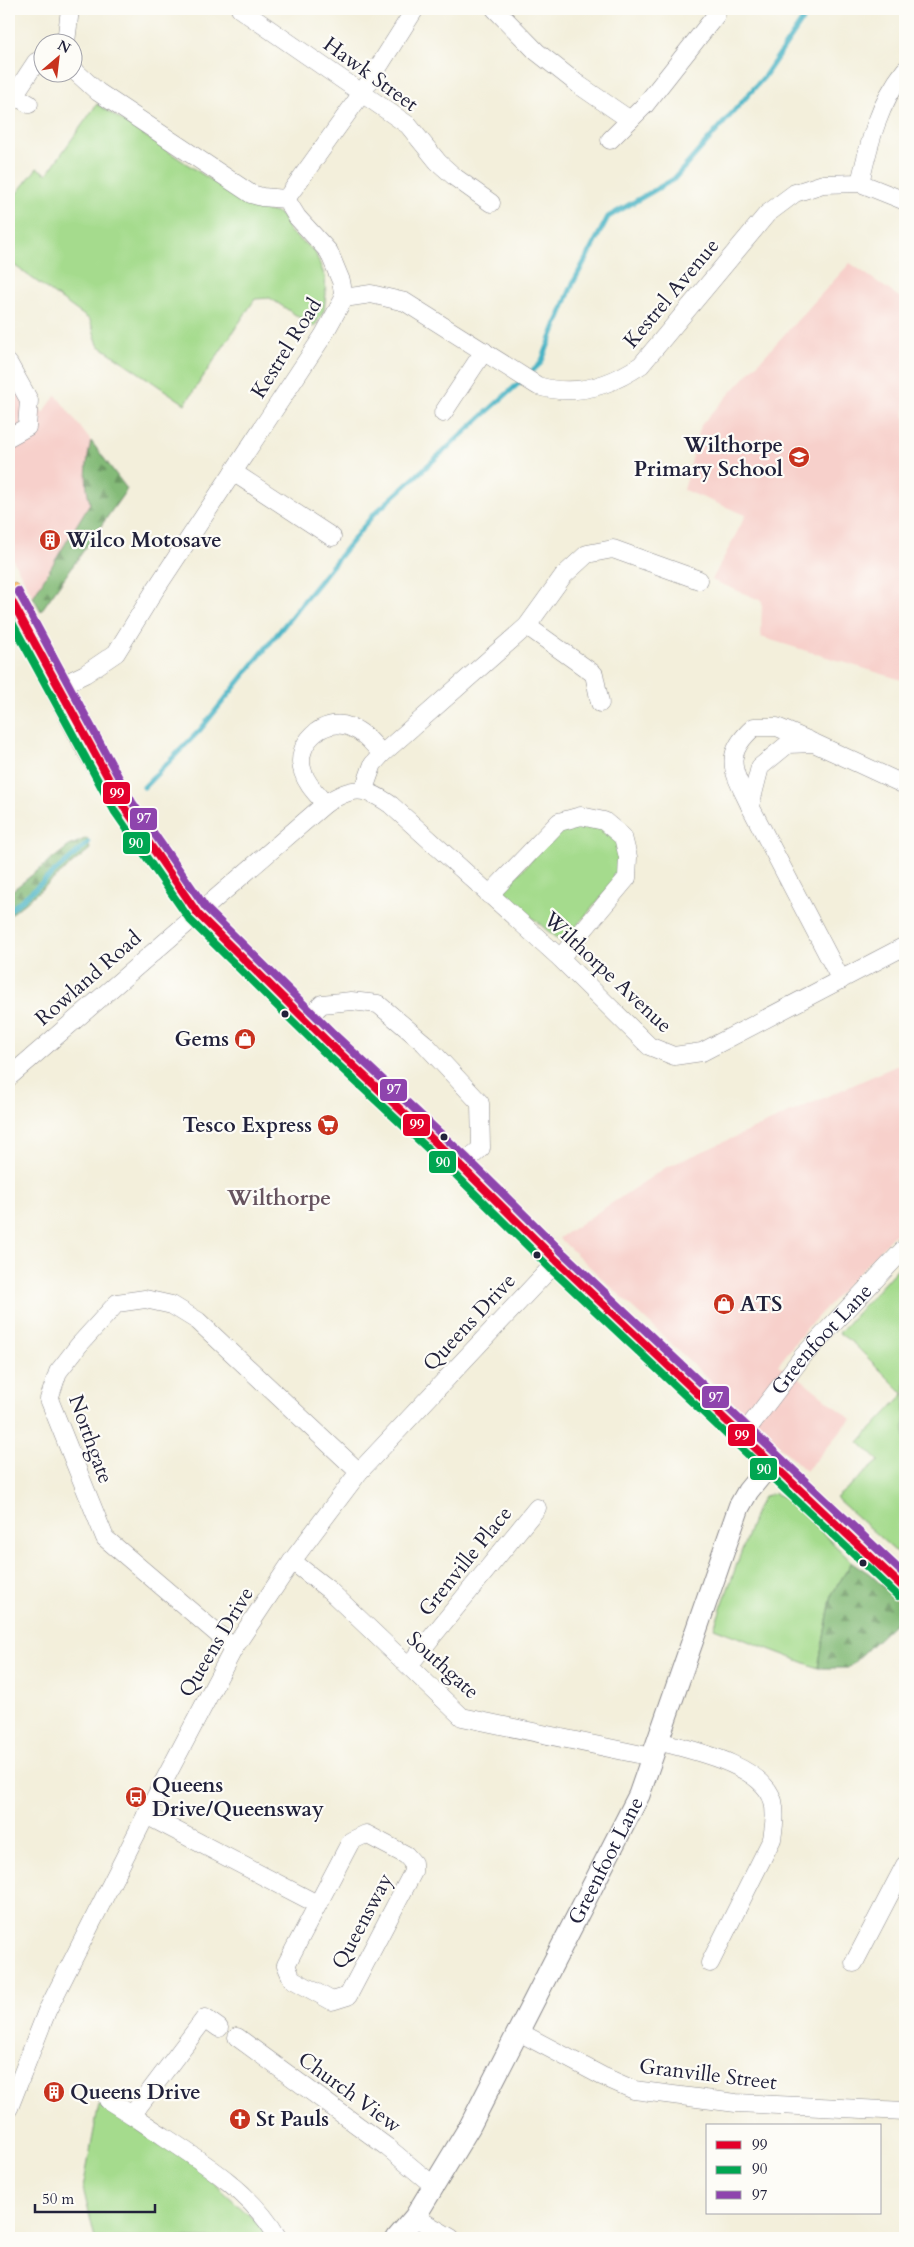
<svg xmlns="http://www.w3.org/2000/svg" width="914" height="2247" font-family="Cardo,serif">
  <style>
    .built { fill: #f7d0cb }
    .green { fill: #a5db8d; stroke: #647e64 }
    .forest { fill: url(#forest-firs); stroke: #536e5a }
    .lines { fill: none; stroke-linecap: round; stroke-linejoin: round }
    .stream { stroke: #48b4c5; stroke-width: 5 }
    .minor-casing { stroke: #8a888b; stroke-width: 19 }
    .tertiary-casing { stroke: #8a888b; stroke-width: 23 }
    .trunk-casing { stroke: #8a888b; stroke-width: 29 }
    .minor { stroke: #fff; stroke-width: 18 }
    .tertiary { stroke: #fff; stroke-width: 21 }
    .trunk { stroke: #fbbe6e; stroke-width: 28 }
    .bus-1-casing { stroke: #fdfcf7; stroke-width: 11 }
    .bus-2-casing { stroke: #fdfcf7; stroke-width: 11 }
    .bus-3-casing { stroke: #fdfcf7; stroke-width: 11 }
    .bus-1 { stroke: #e4002b; stroke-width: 8 }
    .bus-2 { stroke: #00a651; stroke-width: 8 }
    .bus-3 { stroke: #8e44ad; stroke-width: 8 }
    .bus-dot { fill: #22223b; stroke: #fdfcf7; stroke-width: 2 }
    .labels { text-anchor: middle; stroke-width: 4.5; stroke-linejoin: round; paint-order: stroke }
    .street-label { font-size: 21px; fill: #22223b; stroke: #fdfcf7 }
    .poi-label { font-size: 21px; font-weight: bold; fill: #22223b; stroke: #fdfcf7; text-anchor: start }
    .neighbourhood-label { font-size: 22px; font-weight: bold; fill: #67545f; stroke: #fdfcf7 }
    .line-badge { stroke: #fdfcf7; stroke-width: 2 }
    .badge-label { font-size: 14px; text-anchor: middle; font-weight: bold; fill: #fff }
  </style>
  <defs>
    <pattern id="forest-firs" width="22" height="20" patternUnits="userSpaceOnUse" patternTransform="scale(1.25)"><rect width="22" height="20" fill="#84bb78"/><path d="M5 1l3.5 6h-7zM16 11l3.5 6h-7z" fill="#6c9864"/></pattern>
  </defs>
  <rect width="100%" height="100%" fill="#fdfcf7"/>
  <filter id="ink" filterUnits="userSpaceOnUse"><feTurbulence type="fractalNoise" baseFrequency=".02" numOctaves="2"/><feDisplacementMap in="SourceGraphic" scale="10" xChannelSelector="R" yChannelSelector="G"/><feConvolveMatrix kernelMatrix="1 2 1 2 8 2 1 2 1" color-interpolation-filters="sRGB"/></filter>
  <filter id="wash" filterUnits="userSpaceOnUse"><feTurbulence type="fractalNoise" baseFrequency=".0096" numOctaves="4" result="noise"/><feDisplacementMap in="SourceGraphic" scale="20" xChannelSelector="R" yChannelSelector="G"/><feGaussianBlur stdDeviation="1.12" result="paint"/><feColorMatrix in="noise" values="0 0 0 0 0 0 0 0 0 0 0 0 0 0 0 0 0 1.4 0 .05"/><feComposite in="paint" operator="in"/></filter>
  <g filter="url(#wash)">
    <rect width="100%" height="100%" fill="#f3efdb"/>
    <g class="built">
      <path d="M850 263 905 301V681L761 637 762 601 712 580 746 515 684 490 701 425Z"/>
      <path d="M18 394 34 399 43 413 56 395 127 489 41 611 9 553V399Z"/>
      <path d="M905 1062V1223L807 1328 778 1365 801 1379 851 1419 806 1471 559 1238 665 1168Z"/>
    </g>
    <g class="green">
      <path d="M97 104 253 208 278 213 282 216 290 232 315 252 325 277 326 294 324 311 314 327 270 298 255 299 185 404 98 345 90 320 11 263 9 250V203L37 168 47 174Z"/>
      <path d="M578 823 599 824 616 838 623 856 621 874 562 943 502 892 562 827Z"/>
      <path d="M905 1260V1560L836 1498 879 1461 859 1442 904 1394 854 1344 839 1333Z"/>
      <path d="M774 1493 789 1500 852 1562 832 1594 818 1668 714 1628 757 1508 763 1497Z"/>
      <path d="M99 2104 189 2160 263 2228 268 2238H95L83 2188Z"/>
    </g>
    <g class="forest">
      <path d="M91 441 127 489 41 611 33 597 90 503C84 481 86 464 91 441Z"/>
      <path d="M87 838 90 849 9 916V893L69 846Z"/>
      <path d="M852 1562 870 1574 900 1602 898 1620 848 1668H818L832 1594Z"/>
    </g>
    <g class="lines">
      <g class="stream">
        <path d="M144 787 200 730 373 515 541 363 573 283 608 217 674 179 764 77 810 9"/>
        <path d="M9 911 88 843"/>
      </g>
    </g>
  </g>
  <g filter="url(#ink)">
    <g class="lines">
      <g class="minor-casing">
        <g id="minor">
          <path d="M240 9 408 125 438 162 456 178 491 203"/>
          <path d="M495 9 537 52 579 85 630 120"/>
          <path d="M66 42 70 9"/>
          <path d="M14 95 29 104"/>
          <path d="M9 103 36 62 42 59"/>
          <path d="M610 140 645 105 716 15"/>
          <path d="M860 183C869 143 879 103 905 70"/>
          <path d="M286 199 362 93 415 9"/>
          <path d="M344 298 371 294 405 302 538 386C575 397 610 386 641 365L767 214 795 193 823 184 860 183 905 201"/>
          <path d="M9 364 29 400 27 427 9 437"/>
          <path d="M443 413 484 351"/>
          <path d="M233 472 332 537"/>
          <path d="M527 626 594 674 600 703"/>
          <path d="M58 687 85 674 116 653 155 590 323 336 344 298 341 281 329 252 297 217 286 199 262 197 251 194 98 92 77 73 72 66"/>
          <path d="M382 754 527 626 563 576 587 554 613 549 699 580"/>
          <path d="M325 804C317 794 307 785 303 772 293 745 323 716 350 727 364 732 373 744 382 754L373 764 364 789"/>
          <path d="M750 806C734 772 721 756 754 727H777L810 741"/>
          <path d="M489 895 559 822 581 816 604 821 623 837 628 857 627 878 560 958"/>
          <path d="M841 980 750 806 760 767 788 744 814 743 905 785"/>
          <path d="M305 1020 322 1004 351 1001 378 1004 424 1043 480 1103 481 1148 461 1166"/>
          <path d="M9 1077 325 804C353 786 364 786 391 805L560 958 649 1046 674 1056 702 1052 905 946"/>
          <path id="s1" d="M743 1435 803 1356 905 1248"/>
          <path d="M292 1561 329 1590 462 1717 652 1757"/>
          <path d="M234 1648 105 1538 49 1399 58 1372 79 1345 117 1303 145 1299 172 1305 198 1321 359 1472"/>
          <path d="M409 1665 537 1508"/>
          <path d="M658 1741C690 1750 762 1764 773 1801 776 1814 774 1826 772 1839L710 1963"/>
          <path d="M146 1815 317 1904"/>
          <path d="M366 1834 406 1855 413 1863V1872L348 1996 332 2001 292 1979 286 1965 351 1841Z"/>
          <path d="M854 1963 905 1865"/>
          <path d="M219 2028 205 2018 132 2115C180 2149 248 2184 278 2238"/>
          <path d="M519 2032 602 2076 634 2090 736 2103 905 2111"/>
          <path d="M237 2037 387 2147 434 2186"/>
          <path d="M108 2100 132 2115"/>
          <path d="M9 2108 47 2011 146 1815 234 1648 292 1561 359 1472 557 1261"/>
          <path d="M415 2217 451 2238"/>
        </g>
      </g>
      <g class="tertiary-casing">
        <g id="tertiary">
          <path id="s2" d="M397 2238 415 2217 470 2126 639 1795 739 1507 748 1491 771 1463"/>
        </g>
      </g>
      <g class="trunk-casing">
        <path id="trunk" d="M9 596 89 746 124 807 198 914 329 1043 461 1166 557 1261 905 1589"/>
      </g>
      <use href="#minor" class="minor"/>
      <use href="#tertiary" class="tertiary"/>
      <use href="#trunk" class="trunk"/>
      <g class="bus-1-casing">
        <path id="bus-1" d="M9 596 124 807 198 914 329 1043 461 1166 557 1261 905 1589"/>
      </g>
      <g class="bus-2-casing">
        <path id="bus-2" d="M9 617 115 812 190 920 322 1050 454 1173 550 1268 898 1596"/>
      </g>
      <g class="bus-3-casing">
        <path id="bus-3" d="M18 591 132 802 206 908 336 1036 468 1159 564 1254 905 1575"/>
      </g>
      <use href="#bus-1" class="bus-1"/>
      <use href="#bus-2" class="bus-2"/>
      <use href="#bus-3" class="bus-3"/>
    </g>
  </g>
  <defs>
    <g id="school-disc" transform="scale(1.125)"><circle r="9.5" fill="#c8321e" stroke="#fdfcf7"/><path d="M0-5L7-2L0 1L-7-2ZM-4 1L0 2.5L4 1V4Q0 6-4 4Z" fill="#fff"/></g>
    <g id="building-disc" transform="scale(1.125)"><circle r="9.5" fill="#c8321e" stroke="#fdfcf7"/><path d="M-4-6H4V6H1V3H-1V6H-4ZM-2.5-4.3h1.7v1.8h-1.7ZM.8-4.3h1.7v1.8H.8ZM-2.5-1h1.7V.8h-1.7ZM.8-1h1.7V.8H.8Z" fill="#fff"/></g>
    <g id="shop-disc" transform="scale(1.125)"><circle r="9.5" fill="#c8321e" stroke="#fdfcf7"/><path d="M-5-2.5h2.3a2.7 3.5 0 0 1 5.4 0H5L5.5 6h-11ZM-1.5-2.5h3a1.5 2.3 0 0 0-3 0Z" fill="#fff"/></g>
    <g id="supermarket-disc" transform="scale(1.125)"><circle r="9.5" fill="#c8321e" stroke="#fdfcf7"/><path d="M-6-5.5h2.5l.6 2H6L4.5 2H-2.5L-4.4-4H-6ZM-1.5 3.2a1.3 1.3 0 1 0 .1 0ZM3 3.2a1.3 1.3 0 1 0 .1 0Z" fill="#fff"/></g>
    <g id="bus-disc" transform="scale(1.125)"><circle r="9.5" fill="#c8321e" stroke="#fdfcf7"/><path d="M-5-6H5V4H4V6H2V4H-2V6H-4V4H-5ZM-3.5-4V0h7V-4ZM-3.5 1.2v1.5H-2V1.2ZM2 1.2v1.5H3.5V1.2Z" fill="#fff"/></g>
    <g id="church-disc" transform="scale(1.125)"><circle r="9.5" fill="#c8321e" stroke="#fdfcf7"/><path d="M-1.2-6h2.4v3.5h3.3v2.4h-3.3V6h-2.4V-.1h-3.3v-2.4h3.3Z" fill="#fff"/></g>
  </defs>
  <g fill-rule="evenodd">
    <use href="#school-disc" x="799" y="457"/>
    <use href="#building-disc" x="50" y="540"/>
    <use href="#shop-disc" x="245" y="1039"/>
    <use href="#supermarket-disc" x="328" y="1125"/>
    <use href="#shop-disc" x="724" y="1304"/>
    <use href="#bus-disc" x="136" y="1797"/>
    <use href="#building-disc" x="54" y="2092"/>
    <use href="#church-disc" x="240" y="2119"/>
  </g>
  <g class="bus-dot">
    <circle cx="285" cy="1014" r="4.5"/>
    <circle cx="444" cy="1137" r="4.5"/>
    <circle cx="537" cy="1255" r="4.5"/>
    <circle cx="863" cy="1563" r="4.5"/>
  </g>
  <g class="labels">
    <g class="street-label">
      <text transform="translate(371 74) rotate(36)" y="7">Hawk Street</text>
      <text transform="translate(671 293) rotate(-50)" y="7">Kestrel Avenue</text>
      <text transform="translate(286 348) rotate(-58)" y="7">Kestrel Road</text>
      <text transform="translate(608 972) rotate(43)" y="7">Wilthorpe Avenue</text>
      <text transform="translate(88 978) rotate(-41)" y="7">Rowland Road</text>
      <text transform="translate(469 1322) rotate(-47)" y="7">Queens Drive</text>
      <text dy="7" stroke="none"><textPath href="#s1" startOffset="124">Greenfoot Lane</textPath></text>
      <text transform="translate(91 1439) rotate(70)" y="7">Northgate</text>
      <text transform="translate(465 1561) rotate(-51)" y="7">Grenville Place</text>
      <text transform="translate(216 1642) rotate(-59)" y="7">Queens Drive</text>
      <text transform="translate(443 1665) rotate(42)" y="7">Southgate</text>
      <text dy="7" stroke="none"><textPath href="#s2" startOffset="432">Greenfoot Lane</textPath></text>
      <text transform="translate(362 1921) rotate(-62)" y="7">Queensway</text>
      <text transform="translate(708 2074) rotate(7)" y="7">Granville Street</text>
      <text transform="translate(350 2092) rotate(36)" y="7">Church View</text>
    </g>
    <g class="poi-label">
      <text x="783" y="452" text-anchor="end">Wilthorpe<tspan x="783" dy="24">Primary School</tspan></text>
      <text x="66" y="547">Wilco Motosave</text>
      <text x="229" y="1046" text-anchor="end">Gems</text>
      <text x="312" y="1132" text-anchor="end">Tesco Express</text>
      <text x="740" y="1311">ATS</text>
      <text x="152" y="1792">Queens<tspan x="152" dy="24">Drive/Queensway</tspan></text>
      <text x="70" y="2099">Queens Drive</text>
      <text x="256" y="2126">St Pauls</text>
    </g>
    <g class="neighbourhood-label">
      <text x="279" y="1205">Wilthorpe</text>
    </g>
  </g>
  <g class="line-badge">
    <rect x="102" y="781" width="29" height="24" rx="5" fill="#e4002b"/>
    <rect x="129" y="807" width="29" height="24" rx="5" fill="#8e44ad"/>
    <rect x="122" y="831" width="29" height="24" rx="5" fill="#00a651"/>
    <rect x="379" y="1078" width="29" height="24" rx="5" fill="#8e44ad"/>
    <rect x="402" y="1113" width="29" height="24" rx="5" fill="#e4002b"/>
    <rect x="428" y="1150" width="29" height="24" rx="5" fill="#00a651"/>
    <rect x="701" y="1385" width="29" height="24" rx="5" fill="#8e44ad"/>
    <rect x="727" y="1423" width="29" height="24" rx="5" fill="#e4002b"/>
    <rect x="749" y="1457" width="29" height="24" rx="5" fill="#00a651"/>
  </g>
  <g class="badge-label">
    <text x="117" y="798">99</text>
    <text x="144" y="823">97</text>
    <text x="136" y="848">90</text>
    <text x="394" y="1094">97</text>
    <text x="417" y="1129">99</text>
    <text x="443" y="1167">90</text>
    <text x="716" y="1402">97</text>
    <text x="742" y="1440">99</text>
    <text x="764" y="1474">90</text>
  </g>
  <rect width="914" height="2247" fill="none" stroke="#fdfcf7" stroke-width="30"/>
  <rect x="706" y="2124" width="175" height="90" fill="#fdfcf7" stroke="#a5a5ac"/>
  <rect x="716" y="2141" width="25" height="8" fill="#e4002b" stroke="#a5a5ac"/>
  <text x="752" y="2150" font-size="15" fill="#22223b">99</text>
  <rect x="716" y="2166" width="25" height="8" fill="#00a651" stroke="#a5a5ac"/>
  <text x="752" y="2174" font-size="15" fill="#22223b">90</text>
  <rect x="716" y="2191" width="25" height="8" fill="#8e44ad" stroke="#a5a5ac"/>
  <text x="752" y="2200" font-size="15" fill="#22223b">97</text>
  <g transform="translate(58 58) rotate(28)"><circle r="24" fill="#fdfcf7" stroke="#a5a5ac"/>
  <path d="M0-4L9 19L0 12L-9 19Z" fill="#c8321e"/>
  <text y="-8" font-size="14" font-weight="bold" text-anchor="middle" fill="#22223b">N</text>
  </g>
  <path d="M35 2204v8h120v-8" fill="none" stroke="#22223b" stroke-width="2.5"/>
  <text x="42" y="2204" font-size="15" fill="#22223b" stroke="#fdfcf7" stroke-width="4" paint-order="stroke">50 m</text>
</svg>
